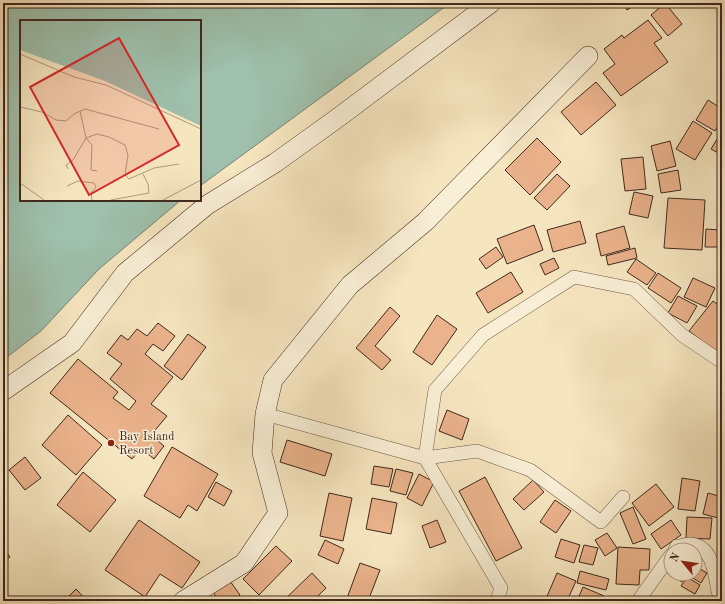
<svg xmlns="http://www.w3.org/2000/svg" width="725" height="604" font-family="'Old Standard TT',serif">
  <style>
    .water { fill: #9ec0ac; stroke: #788373 }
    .building { fill: #ebb38c; stroke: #40281d }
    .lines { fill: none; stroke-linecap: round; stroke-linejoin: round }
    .street-casing { stroke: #6e5846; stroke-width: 14 }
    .secondary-casing { stroke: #40281d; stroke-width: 20 }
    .street { stroke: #f9efd6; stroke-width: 13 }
    .secondary { stroke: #f9efd6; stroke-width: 19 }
    .poi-dot { fill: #8f2418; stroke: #f9efd6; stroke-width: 1.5 }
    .labels { text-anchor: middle; stroke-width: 3; stroke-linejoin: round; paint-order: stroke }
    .poi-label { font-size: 12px; fill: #40281d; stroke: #f9efd6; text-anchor: start }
    .inset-road { fill: none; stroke: #ad9a7f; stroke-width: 1 }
    .view { fill: #d62828; fill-opacity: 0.15; stroke: #d62828; stroke-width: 2 }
    .inset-edge { fill: none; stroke: #40281d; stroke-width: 2 }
  </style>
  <rect width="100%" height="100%" fill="#f6e6c0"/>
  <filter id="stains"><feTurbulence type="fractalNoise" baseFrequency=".005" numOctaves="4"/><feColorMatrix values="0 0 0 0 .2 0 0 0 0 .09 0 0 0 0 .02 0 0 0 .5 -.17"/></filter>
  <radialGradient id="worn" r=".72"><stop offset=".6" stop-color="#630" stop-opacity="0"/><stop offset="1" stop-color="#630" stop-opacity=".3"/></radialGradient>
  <path class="water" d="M3 3H450L200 186V21H21V200H181L99 269 41 331 3 360Z"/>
  <g class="building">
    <path d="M623 3H638L627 10Z"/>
    <path d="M665 3 682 24 668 36 651 15Z"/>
    <path d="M648 20 662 38 654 43 668 62 621 96 603 73 615 64 604 49 622 35 624 38Z"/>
    <path d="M596 82 616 105 581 135 561 112Z"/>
    <path d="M708 100 722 109V119L715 131 696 120Z"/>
    <path d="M693 121 712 133 695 160 676 149Z"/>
    <path d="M722 131V155L711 149Z"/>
    <path d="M537 138 561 162 530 195 505 170Z"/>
    <path d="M670 141 676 166 657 171 651 146Z"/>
    <path d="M643 157 646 189 625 191 621 159Z"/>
    <path d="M678 170 681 190 661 193 658 174Z"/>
    <path d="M557 174 570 186 547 210 534 198Z"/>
    <path d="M634 192 653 196 648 218 629 214Z"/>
    <path d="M668 198 705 200 702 250 664 248Z"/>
    <path d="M580 221 586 243 553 252 547 230Z"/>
    <path d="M534 225 543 250 507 264 497 239Z"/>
    <path d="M624 226 630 248 601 256 596 234Z"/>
    <path d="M706 229 720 230 719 247H705Z"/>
    <path d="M496 247 503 257 486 269 479 259Z"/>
    <path d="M635 248 637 258 608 265 606 256Z"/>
    <path d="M554 258 559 268 545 275 540 264Z"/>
    <path d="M636 259 656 273 647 285 627 272Z"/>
    <path d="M511 272 523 292 488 313 476 293Z"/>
    <path d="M658 273 681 288 671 303 648 288Z"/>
    <path d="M693 278 715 288 706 307 684 297Z"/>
    <path d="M678 296 697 306 687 323 668 313Z"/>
    <path d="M713 301 722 308V353L720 355 689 331Z"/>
    <path d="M390 307 400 316 375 346 391 360 382 370 356 348Z"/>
    <path d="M437 315 457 329 432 365 413 352Z"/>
    <path d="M158 323 175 336 163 351 153 344 145 354 173 377 151 404 167 416 151 435 164 446 154 459 141 448 132 459 50 393 78 359 118 392 113 398 129 410 136 401 110 379 122 364 107 353 121 335 128 340 137 329 147 336Z"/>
    <path d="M188 334 206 347 182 380 164 366Z"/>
    <path d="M447 410 469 419 462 440 439 431Z"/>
    <path d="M68 415 102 445 76 475 42 445Z"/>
    <path d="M287 440 332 454 325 476 280 462Z"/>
    <path d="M172 447 218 474 197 511 188 505 180 518 144 496Z"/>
    <path d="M25 457 41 478 25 490 9 470Z"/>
    <path d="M374 466 393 469 389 487 371 484Z"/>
    <path d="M396 469 413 473 406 495 390 491Z"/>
    <path d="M83 472 116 500 90 532 57 505Z"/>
    <path d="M419 474 434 482 422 506 407 498Z"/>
    <path d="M485 477 522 548 496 561 459 491Z"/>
    <path d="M682 478 700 481 695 511 678 509Z"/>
    <path d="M533 480 544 492 524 510 513 499Z"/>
    <path d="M216 482 232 491 224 506 208 497Z"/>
    <path d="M656 484 674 507 649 526 632 503Z"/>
    <path d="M329 493 352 498 343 541 320 536Z"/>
    <path d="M708 493 722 497V519L703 514Z"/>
    <path d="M372 498 397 503 391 534 366 529Z"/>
    <path d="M555 500 571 511 556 533 540 522Z"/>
    <path d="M633 507 646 539 633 544 620 513Z"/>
    <path d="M687 517 712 518 710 539 686 538Z"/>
    <path d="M139 520 200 562 182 588 160 574 145 597 105 570Z"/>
    <path d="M437 520 446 542 430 548 422 526Z"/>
    <path d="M671 520 681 535 661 549 651 534Z"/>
    <path d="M607 533 617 548 605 556 595 540Z"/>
    <path d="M561 539 580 545 574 563 555 557Z"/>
    <path d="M325 540 344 549 338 564 318 555Z"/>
    <path d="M584 545 598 548 593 565 579 562Z"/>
    <path d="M276 546 292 561 259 595 243 579Z"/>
    <path d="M3 547 10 557 3 562Z"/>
    <path d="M618 547 650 549 649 570H640L639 585 616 584Z"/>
    <path d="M360 563 380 570 368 601H354L347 598Z"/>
    <path d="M671 564V574H687L682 582 666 572Z"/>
    <path d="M695 566 707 573 701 583 688 575 689 574H695Z"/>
    <path d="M580 571 609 579 606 590 577 583Z"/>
    <path d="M312 573 326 588 313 601H283Z"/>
    <path d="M557 573 576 581 567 601H545Z"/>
    <path d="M687 577 700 585 695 594 681 586Z"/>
    <path d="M230 581 240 595 232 601H219L213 592Z"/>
    <path d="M583 587 604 596 602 601H577Z"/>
    <path d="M76 589 87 601H64Z"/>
  </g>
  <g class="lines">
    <g class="street-casing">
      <g id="street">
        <path d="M265 414 425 458 477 451 530 470 601 522 623 497"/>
        <path d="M675 550 677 546C681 546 686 544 690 544 713 545 715 575 718 592L722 594"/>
        <path d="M497 601 501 588 425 458 435 390 483 335 574 277 634 289 682 335 722 362"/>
        <path d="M638 601 671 555"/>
      </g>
    </g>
    <g class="secondary-casing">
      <g id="secondary">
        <path d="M3 391 72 343 125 273 207 205 275 163 339 117 491 3"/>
        <path d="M183 601 244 563 278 513 262 453 265 414 273 380 350 285 425 222 588 56"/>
      </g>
    </g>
    <use href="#street" class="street"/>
    <use href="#secondary" class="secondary"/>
  </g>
  <circle class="poi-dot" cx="111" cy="443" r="4"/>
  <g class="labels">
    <g class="poi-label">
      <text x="119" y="440">Bay Island<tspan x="119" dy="14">Resort</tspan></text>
    </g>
  </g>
  <g transform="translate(20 20)">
    <rect width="181" height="181" fill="#f6e6c0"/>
    <path d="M0 1H181V106L85 61 0 30Z" fill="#9ec0ac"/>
    <path class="inset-road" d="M0 34 54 57 86 65 181 109M0 87 22 92 36 100 46 101 54 94 65 89 139 109M60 91 66 118 72 125 71 150 77 151M48 149 46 145 53 140 66 118 77 114 89 117 105 125 108 135 105 155 109 159 134 148 159 144M0 163 24 180M47 166 58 161 74 163 76 167 71 173 72 180M91 180 129 173 128 164 123 154M143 180 181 160"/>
    <path class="view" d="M99 18 159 125 69 175 10 67Z"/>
    <rect width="181" height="181" class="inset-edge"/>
  </g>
  <rect width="725" height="604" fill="none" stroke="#f6e6c0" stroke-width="16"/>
  <rect x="4" y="4" width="717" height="596" fill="none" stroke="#40281d" stroke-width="2"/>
  <rect x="8" y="8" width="709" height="588" fill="none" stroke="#40281d"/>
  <g transform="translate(683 562) rotate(299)"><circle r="19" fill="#f9efd6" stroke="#af9f8c"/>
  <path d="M0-3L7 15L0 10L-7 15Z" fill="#8f2418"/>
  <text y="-6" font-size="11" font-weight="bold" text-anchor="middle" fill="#40281d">N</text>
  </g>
  <rect width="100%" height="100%" filter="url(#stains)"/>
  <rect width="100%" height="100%" fill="url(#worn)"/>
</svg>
